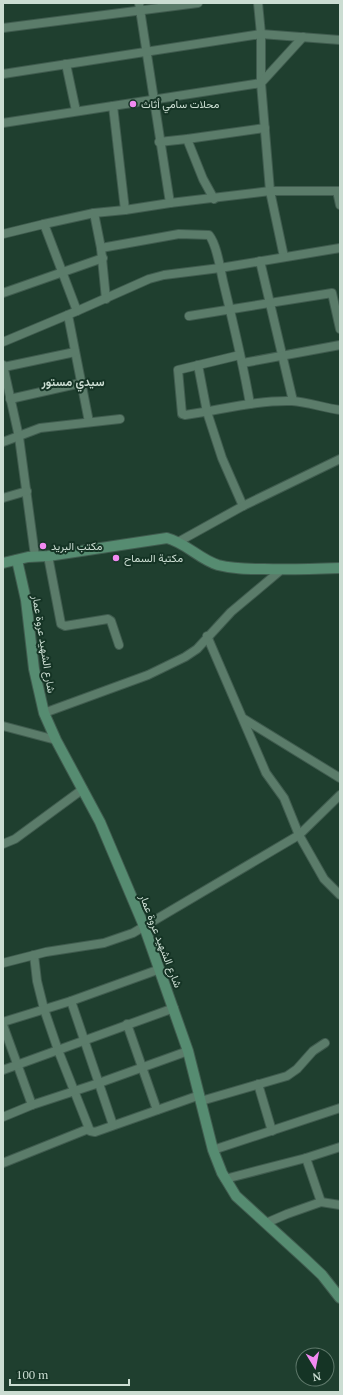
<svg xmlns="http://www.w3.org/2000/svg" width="343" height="1395" font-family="'PT Serif',Vazirmatn,serif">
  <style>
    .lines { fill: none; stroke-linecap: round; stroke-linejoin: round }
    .street-casing { stroke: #405c4f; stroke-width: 10 }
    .secondary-casing { stroke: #405c4f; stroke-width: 12 }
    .street { stroke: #5b7c6a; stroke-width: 8 }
    .secondary { stroke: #568c71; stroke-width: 10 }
    .poi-dot { fill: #f28af2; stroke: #153425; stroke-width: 1.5 }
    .labels { text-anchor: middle; stroke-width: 4; stroke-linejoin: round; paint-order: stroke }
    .poi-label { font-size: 11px; fill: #cbddd2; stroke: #153425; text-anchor: start }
    .street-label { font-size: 11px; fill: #cbddd2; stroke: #153425 }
    .neighbourhood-label { font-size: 12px; font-weight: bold; fill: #cbddd2; stroke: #153425 }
  </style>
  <rect width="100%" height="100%" fill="#1f3f2f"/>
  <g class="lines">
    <g class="street-casing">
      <g id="street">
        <path d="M139 3 170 203"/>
        <path d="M258 3 261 34V83L270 191 284 257"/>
        <path d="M3 28 198 3"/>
        <path d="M66 64 76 111"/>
        <path d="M3 74 261 34 340 40"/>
        <path d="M113 106 125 210"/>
        <path d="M3 123 261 83 303 37"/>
        <path d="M187 139 203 179 214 199"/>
        <path d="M159 142 187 139 265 128"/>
        <path d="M337 191 340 205"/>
        <path d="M94 213 101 248 106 299"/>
        <path d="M44 224 94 213 125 210 170 203 270 191H340"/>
        <path d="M3 234 44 224 77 311"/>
        <path d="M101 248 179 234 209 235C217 245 220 268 223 281 233 322 243 363 250 404"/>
        <path d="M260 261 293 401"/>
        <path d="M3 293 103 258"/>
        <path d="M68 315 89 422"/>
        <path d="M189 316 332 293 340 329"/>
        <path d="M3 342 77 311 149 279 164 275 220 268 340 248"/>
        <path d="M240 355 178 370 182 414 185 415C221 410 256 400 292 401 308 402 324 408 340 410"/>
        <path d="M243 363 340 345"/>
        <path d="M3 365 19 437 35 556"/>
        <path d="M198 365 207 412 222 458 243 506"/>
        <path d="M4 367 75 352"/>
        <path d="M10 399 81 383"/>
        <path d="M3 442 40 428 120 419"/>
        <path d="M3 498 27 491"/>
        <path d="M178 542 243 506 340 459"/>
        <path d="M48 556 61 624 65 626 108 619 111 621 119 645"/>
        <path d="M207 636 266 773 284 798 299 835 324 879 340 895"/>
        <path d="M44 713 148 675 185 657 197 649 231 612 281 570"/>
        <path d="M244 719 340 778"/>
        <path d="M3 726 56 740"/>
        <path d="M3 844 15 839 83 789"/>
        <path d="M34 955 37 981 44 1009 58 1050 90 1131 95 1132 200 1095"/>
        <path d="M3 963 46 952 104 943 133 933 299 835 340 795"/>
        <path d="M71 1001 113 1125"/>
        <path d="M3 1022 71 1001 160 969"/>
        <path d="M127 1024 157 1110"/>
        <path d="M3 1025 32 1105"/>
        <path d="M3 1070 174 1008"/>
        <path d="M258 1084 272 1131"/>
        <path d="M201 1101 287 1076 297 1069 313 1051 325 1043"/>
        <path d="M3 1117 32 1105 99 1083 188 1051"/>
        <path d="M213 1150 340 1108"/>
        <path d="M306 1158 321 1202"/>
        <path d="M3 1163 88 1129"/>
        <path d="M225 1179 306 1158 340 1147"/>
        <path d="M266 1223 287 1214 321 1202 340 1205"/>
      </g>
    </g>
    <g class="secondary-casing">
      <g id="secondary">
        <path d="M17 560 26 600 34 669 44 713 56 740 100 822 144 926 188 1051 213 1150 222 1173 236 1196 304 1258 322 1275 340 1298"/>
        <path d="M3 563 28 557 48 556 167 538C186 543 199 559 218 565 233 569 248 569 264 569 289 570 315 569 340 568"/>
      </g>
    </g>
    <use href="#street" class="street"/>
    <use href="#secondary" class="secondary"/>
  </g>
  <g class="poi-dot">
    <circle cx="133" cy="104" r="4"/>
    <circle cx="43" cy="546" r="4"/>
    <circle cx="116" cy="558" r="4"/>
  </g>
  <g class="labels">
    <g class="poi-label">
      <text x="141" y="108">محلات سامي أثاث</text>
      <text x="51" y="550">مكتب البريد</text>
      <text x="124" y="562">مكتبة السماح</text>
    </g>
    <g class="street-label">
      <text transform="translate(44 644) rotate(81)" y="4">شارع الشهيد عروة عمار</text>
      <text transform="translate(161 941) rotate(69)" y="4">شارع الشهيد عروة عمار</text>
    </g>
    <g class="neighbourhood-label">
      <text x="73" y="386">سيدي مستور</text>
    </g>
  </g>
  <rect width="343" height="1395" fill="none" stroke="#cbddd2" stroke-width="8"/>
  <g transform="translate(315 1367) rotate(170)"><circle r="19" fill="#153425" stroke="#5e786a"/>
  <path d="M0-3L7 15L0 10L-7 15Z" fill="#f28af2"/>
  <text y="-6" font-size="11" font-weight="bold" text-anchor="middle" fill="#cbddd2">N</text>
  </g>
  <path d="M10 1379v6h119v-6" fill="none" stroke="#cbddd2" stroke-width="2"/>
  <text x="16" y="1379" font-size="12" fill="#cbddd2" stroke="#153425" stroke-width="3" paint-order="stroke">100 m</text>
</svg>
